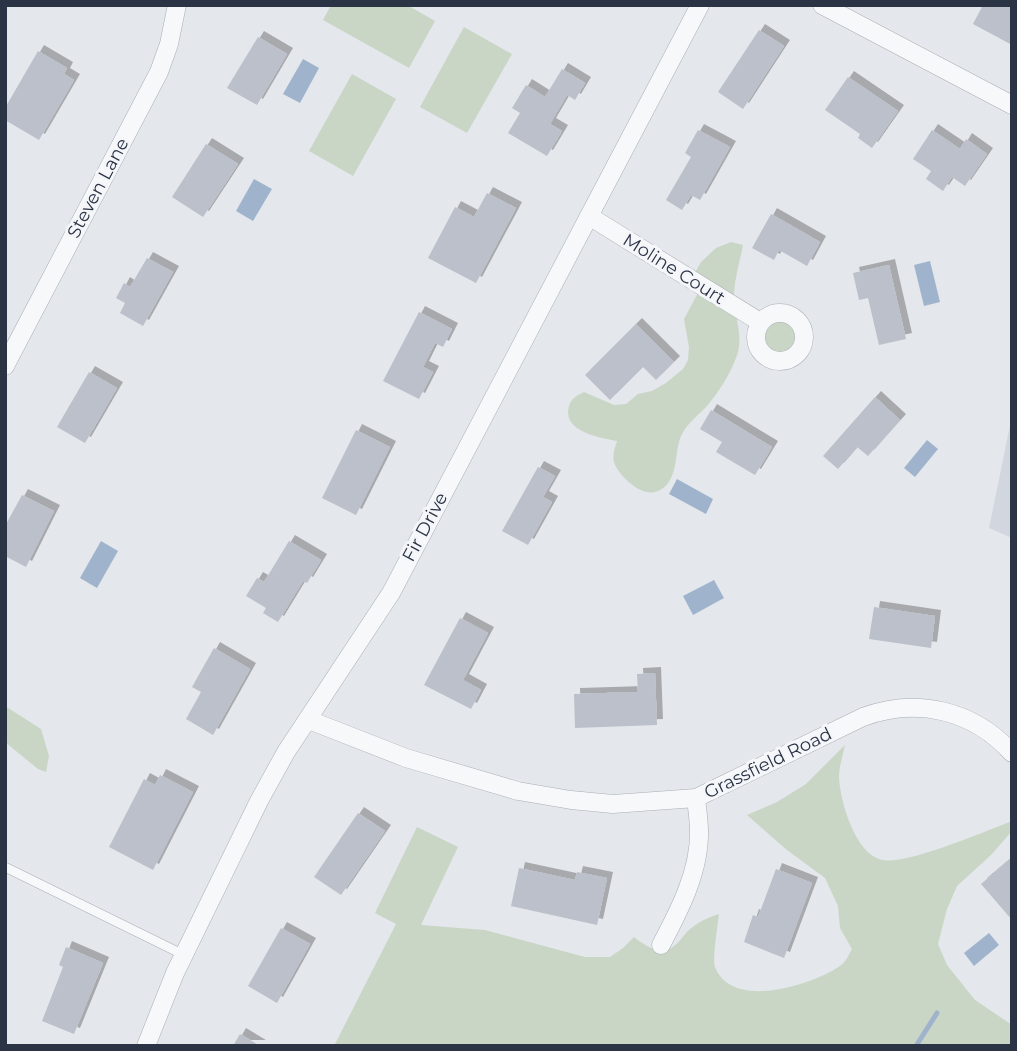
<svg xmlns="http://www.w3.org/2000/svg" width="1017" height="1051" font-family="Montserrat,sans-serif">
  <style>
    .built { fill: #d2d6de }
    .green { fill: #c9d6c5 }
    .water { fill: #9fb4cc }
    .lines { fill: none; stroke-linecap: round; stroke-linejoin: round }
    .stream { stroke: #9fb4cc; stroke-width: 5 }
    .building { fill: #bbc0ca; filter: url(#shadow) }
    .service-casing { stroke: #a9aeb7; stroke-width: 10 }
    .minor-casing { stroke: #a9aeb7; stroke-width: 19 }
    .service { stroke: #f7f8fa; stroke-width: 9 }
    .minor { stroke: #f7f8fa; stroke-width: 18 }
    .labels { text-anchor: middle; stroke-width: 6; stroke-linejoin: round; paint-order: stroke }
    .street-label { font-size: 18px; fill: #2b3445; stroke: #f4f6f9 }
  </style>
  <defs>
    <filter id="shadow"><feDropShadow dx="6" dy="-6" stdDeviation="0" flood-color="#0004"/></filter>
  </defs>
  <rect width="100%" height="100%" fill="#e4e7ec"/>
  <path class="built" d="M1012 416V538L989 528Z"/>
  <g class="green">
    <path d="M331 5H407L435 21 409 68 323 20Z"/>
    <path d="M464 27 512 54 467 133 420 107Z"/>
    <path d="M352 74 396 99 353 176 309 151Z"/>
    <path d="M731 242 743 245C740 261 735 277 734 293 733 313 743 332 738 352 732 372 719 392 706 407 697 416 686 425 681 436 674 452 679 480 660 490 644 500 619 477 614 462 612 455 615 448 617 441 602 438 568 433 568 412 569 400 574 397 584 392L614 405 626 404 638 394 652 391 666 383 683 369 688 360 689 347 684 319 698 293 696 271 701 262 716 248Z"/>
    <circle cx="780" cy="337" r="20"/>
    <path d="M5 706 41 729 49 756 46 772 38 769 5 742Z"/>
    <path d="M845 745C843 755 839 767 839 777 840 801 855 854 882 860 907 865 986 831 1012 821V831L991 855 957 886 947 909 938 944 947 965 975 1000 1012 1025V1046H334L396 924 375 913 417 827 458 847 421 925 485 930 585 957H610L623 948 634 937C645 946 661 956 674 946 680 942 684 934 689 930 698 922 707 918 719 914 718 923 712 961 715 967 732 1011 812 985 840 966 846 962 849 954 852 949L840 928 838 906 825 878 787 850 747 815 777 802 806 784Z"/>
  </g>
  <g class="water">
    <path d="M303 59 319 68 300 103 283 94Z"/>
    <path d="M254 179 272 189 253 221 236 211Z"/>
    <path d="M930 261 940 302 924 306 914 265Z"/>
    <path d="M927 440 938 449 915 477 904 468Z"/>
    <path d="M677 479 713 499 706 514 669 494Z"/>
    <path d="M101 541 118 551 97 588 80 578Z"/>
    <path d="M714 580 724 598 693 615 683 596Z"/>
    <path d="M989 933 999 945 974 966 964 953Z"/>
  </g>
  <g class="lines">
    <path class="stream" d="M916 1046 937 1013"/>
  </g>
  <g class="building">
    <path d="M983 5H1012V45L973 24Z"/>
    <path d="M759 30 784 46 743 109 718 92Z"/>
    <path d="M258 37 287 54 257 105 227 88Z"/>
    <path d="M38 51 67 68 64 74 74 80 39 140 5 120V108Z"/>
    <path d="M562 69 585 83 575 100 567 95 550 124 562 131 547 156 508 133 520 113 512 108 526 85 545 97Z"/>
    <path d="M848 77 898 111 872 148 858 138 860 134 825 110Z"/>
    <path d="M698 130 730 147 700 200 691 195 682 210 666 200 691 157 685 153Z"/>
    <path d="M932 130 960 149 966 139 987 154 965 186 952 177 943 191 926 179 931 171 913 159Z"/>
    <path d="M206 144 238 164 203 217 172 197Z"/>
    <path d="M487 193 516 208 476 283 428 258 455 207 474 217Z"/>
    <path d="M771 214 820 242 807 266 779 250 774 260 752 248Z"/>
    <path d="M147 258 173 272 143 326 120 313 125 303 116 298 124 283 130 287Z"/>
    <path d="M889 265 906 339 879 345 868 298 859 300 853 273Z"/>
    <path d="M419 312 452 329 443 347 435 343 423 367 433 372 419 399 383 381Z"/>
    <path d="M636 324 674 362 656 380 643 367 610 400 585 375Z"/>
    <path d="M89 372 117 388 85 443 57 427Z"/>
    <path d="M875 397 900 420 868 456 857 447 838 469 823 456Z"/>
    <path d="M711 410 772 447 755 475 716 452 722 442 700 429Z"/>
    <path d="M356 430 390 447 356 515 322 498Z"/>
    <path d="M538 467 555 476 543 497 552 502 528 545 502 531Z"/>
    <path d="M22 495 54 511 26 567 5 556V526Z"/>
    <path d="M289 541 321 560 307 583 303 581 278 622 263 613 266 608 246 596 257 578 264 582Z"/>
    <path d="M874 607 935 616 931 648 869 639Z"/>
    <path d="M460 618 488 633 463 680 481 690 471 709 424 685Z"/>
    <path d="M214 648 250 669 213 735 186 719 201 692 192 687Z"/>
    <path d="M655 673 657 725 575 728 574 694 638 692 637 674Z"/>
    <path d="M160 775 193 792 153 870 109 847 144 779 155 785Z"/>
    <path d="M358 813 385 831 341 895 314 877Z"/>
    <path d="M1012 858V920L981 884Z"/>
    <path d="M519 868 575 880 577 872 607 878 597 925 511 906Z"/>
    <path d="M776 869 812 883 784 958 744 942 753 915 758 917Z"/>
    <path d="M281 928 310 944 277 1003 248 986Z"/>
    <path d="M66 947 103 963 74 1034 42 1021 63 967 59 965Z"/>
    <path d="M240 1034 260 1046H233Z"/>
  </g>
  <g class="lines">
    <g class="service-casing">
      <path id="service" d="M5 867 184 955"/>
    </g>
    <g class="minor-casing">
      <g id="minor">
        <path d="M822 5 1012 105"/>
        <path d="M589 216 760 322"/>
        <circle cx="780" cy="337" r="24"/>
        <path d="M5 366 159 72 169 44 177 5"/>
        <path d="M309 720 406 758 518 791 571 800 613 804 696 798 863 717C917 697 973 710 1012 753"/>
        <path d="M661 945C679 911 700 871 699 831 699 820 697 809 696 798"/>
        <path d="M146 1046 175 973 259 801 286 752 391 593 700 5"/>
      </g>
    </g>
    <use href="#service" class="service"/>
    <use href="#minor" class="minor"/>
  </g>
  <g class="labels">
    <g class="street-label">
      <text transform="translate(98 188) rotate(-62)" y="6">Steven Lane</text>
      <text transform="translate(674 269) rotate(32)" y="6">Moline Court</text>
      <text transform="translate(425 527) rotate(-62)" y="6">Fir Drive</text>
      <text transform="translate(768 763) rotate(-26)" y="6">Grassfield Road</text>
    </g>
  </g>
  <rect width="1017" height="1051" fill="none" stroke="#2b3445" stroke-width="14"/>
</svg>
